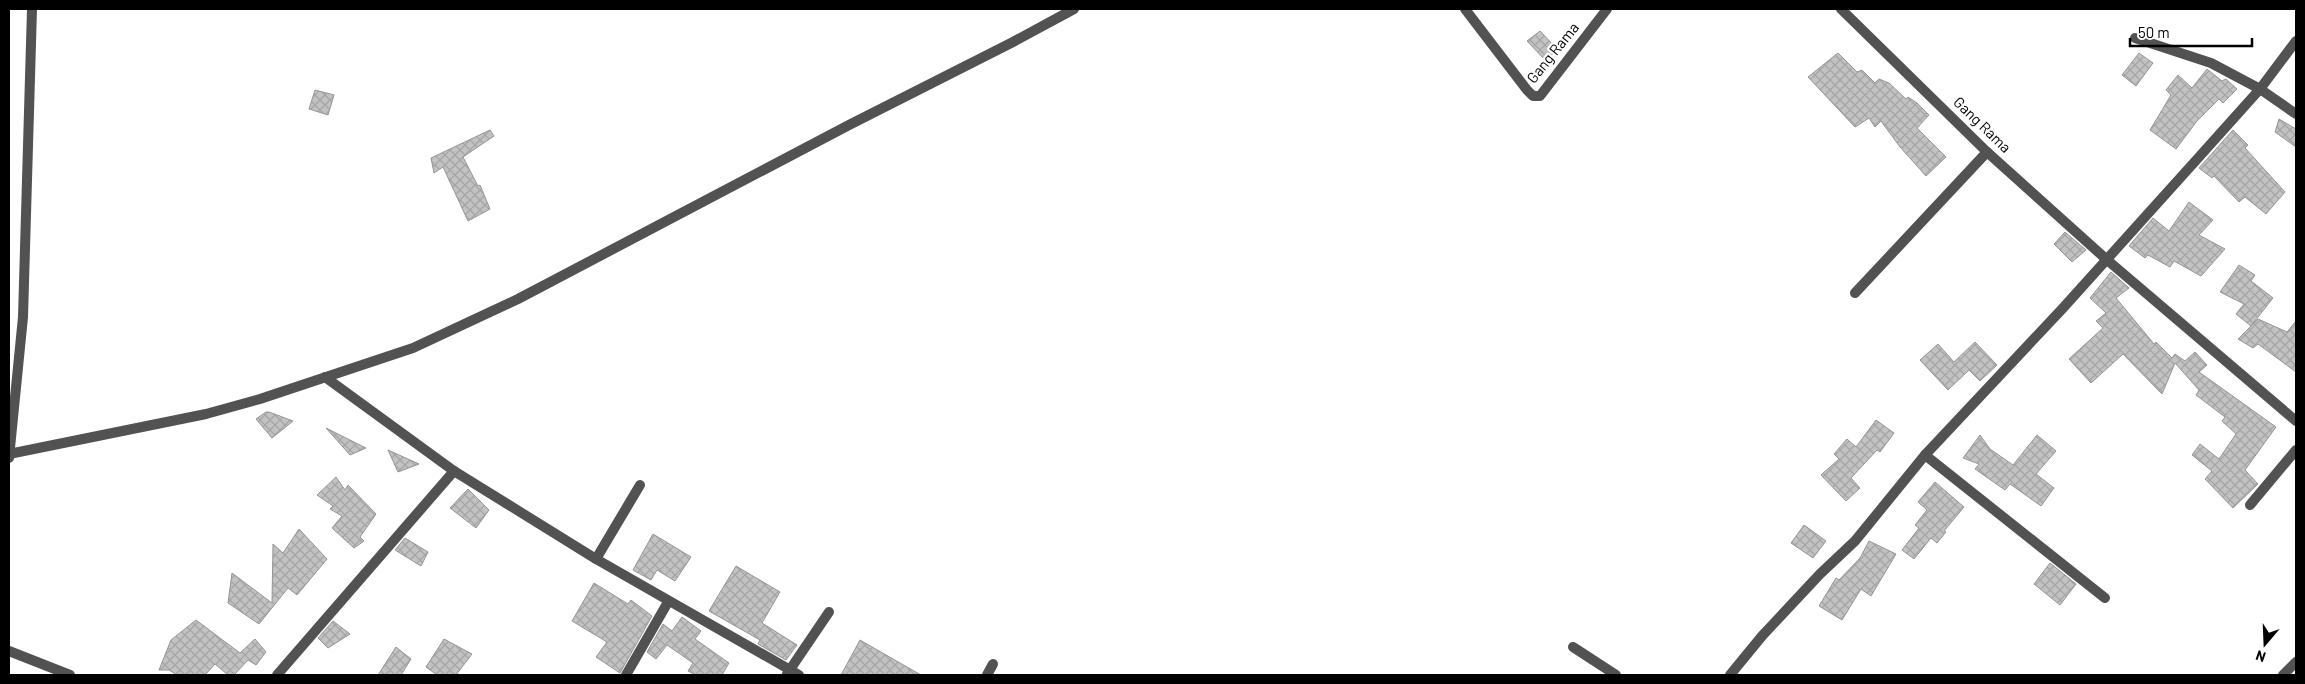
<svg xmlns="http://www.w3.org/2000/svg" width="2305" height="684" font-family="Barlow,sans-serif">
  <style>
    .building { fill: url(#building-cross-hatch); stroke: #969696 }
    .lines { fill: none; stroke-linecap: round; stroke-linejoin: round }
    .street { stroke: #525252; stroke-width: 10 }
    .labels { text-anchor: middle; stroke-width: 4.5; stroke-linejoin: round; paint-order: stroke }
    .street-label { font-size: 15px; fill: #000; stroke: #fff }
  </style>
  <defs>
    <pattern id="building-cross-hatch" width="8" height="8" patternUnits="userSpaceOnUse" patternTransform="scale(1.25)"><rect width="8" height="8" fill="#c2c2c2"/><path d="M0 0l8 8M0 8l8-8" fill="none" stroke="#a5a5a5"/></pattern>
  </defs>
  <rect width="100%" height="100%" fill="#fff"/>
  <g class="building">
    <path d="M1540 31 1558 50 1545 60 1527 41Z"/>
    <path d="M1838 53 1857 72 1862 70 1875 83 1879 79 1889 83 1906 99 1908 97 1917 103 1929 115 1917 128 1946 157 1926 176 1900 147 1881 121 1875 127 1869 118 1855 127 1808 77Z"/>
    <path d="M2139 53 2153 63 2136 86 2122 75Z"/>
    <path d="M2207 69 2222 81 2226 79 2237 89 2223 103 2219 99 2197 121 2176 149 2150 130 2171 95 2166 90 2178 75 2192 88Z"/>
    <path d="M315 90 334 95 328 115 309 109Z"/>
    <path d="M2279 119 2296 129V147L2275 132Z"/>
    <path d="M490 130 494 136 463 157 478 186 480 185 490 209 468 221 443 167 434 173 431 158Z"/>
    <path d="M2233 130 2248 145 2245 148 2285 192 2266 214 2245 197 2239 202 2214 176 2212 178 2199 168Z"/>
    <path d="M2189 202 2213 220 2199 235 2225 249 2201 276 2174 261 2170 267 2148 255 2145 258 2129 246 2153 218 2169 231Z"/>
    <path d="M2065 232 2086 250 2072 262 2054 244Z"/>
    <path d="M2239 265 2255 275 2251 281 2273 298 2251 326 2236 314 2244 304 2220 292Z"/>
    <path d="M2111 272 2129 288 2116 298 2154 344 2156 342 2172 358 2175 354 2185 361 2195 352 2207 365 2199 372 2276 427 2245 470 2258 484 2233 508 2205 479 2212 471 2192 455 2200 444 2219 459 2236 434 2222 421 2225 417 2196 395 2199 390 2175 363 2162 394 2123 354 2091 383 2069 359 2103 328 2096 321 2106 313 2090 298Z"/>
    <path d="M2258 319 2287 332 2296 321V372L2258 344 2253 348 2238 339Z"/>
    <path d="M1975 342 1997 365 1980 381 1969 370 1948 390 1920 360 1938 344 1954 362Z"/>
    <path d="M266 412H269L293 421 272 438 256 419Z"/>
    <path d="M1876 420 1894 433 1880 452 1877 450 1851 478 1860 488 1846 501 1821 475 1839 459 1834 454 1847 439 1856 447Z"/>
    <path d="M326 428 366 448 350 455Z"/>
    <path d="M1980 435 1990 449 2013 465 2037 435 2056 451 2036 474 2054 488 2041 506 2010 484 2005 490 1975 469 1979 464 1963 458Z"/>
    <path d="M388 450 419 464 398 472Z"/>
    <path d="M336 477 345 490 348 485 376 514 360 537 364 541 354 548 332 528 342 516 330 509 333 506 317 495Z"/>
    <path d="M1935 482 1964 507 1944 531 1946 532 1937 543 1931 538 1914 559 1902 550 1919 528 1915 525 1927 510 1918 502Z"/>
    <path d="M468 489 489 510 476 528 450 508Z"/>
    <path d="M1804 525 1826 541 1813 558 1791 543Z"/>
    <path d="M299 529 327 559 297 595 288 588 259 624 228 603 232 573 272 603 273 544 283 553Z"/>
    <path d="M653 534 691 557 675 581 657 570 651 580 633 570Z"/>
    <path d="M405 538 428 552 421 566 395 550Z"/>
    <path d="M1869 541 1896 554 1871 596 1861 589 1842 620 1819 606 1836 578 1839 580 1860 558Z"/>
    <path d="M2050 563 2076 584 2060 605 2034 584Z"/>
    <path d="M736 566 780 592 762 623 797 645 786 660 758 644 760 640 709 611Z"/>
    <path d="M594 583 628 604 631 600 652 616 620 673 596 657 607 642 572 621Z"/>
    <path d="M682 617 701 631 695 639 729 663 722 675H696L688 671 693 663 667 645 656 659 647 652 663 624 672 631Z"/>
    <path d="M196 620 240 653 255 639 266 652 256 665 248 660 234 675H228L215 664 205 675H177L169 670H159L171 640Z"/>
    <path d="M333 621 350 634 328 648 318 638Z"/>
    <path d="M444 639 472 654 456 675H437L426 667Z"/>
    <path d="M860 640 921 675H841Z"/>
    <path d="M396 647 411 659 401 675H378Z"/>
  </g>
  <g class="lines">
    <g class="street">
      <path d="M1465 9 1527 90 1533 96H1540L1607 9"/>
      <path d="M1841 9 1987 152 2106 259 2296 421"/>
      <path d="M2135 38 2211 63 2260 89 2296 114"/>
      <path d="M1855 293 1987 152"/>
      <path d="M325 377 454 471 596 559 799 675"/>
      <path d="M9 454 206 414 260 399 413 348 518 299 849 125 1013 42 1074 9"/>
      <path d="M1925 455 2105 598"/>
      <path d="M9 458 23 317 32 9"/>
      <path d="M2250 505 2296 450"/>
      <path d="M596 559 640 485"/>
      <path d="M1573 647 1616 675"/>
      <path d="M9 651 70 675"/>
      <path d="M787 674 829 612"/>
      <path d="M277 675 454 471"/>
      <path d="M626 675 668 602"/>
      <path d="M987 675 993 664"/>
      <path d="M1730 675 1762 636 1820 574 1855 541 1925 455 2063 308 2199 157 2260 89 2296 41"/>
      <path d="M2283 675 2296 662"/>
    </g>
  </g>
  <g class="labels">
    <g class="street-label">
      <text transform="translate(1553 53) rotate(-51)" y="5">Gang Rama</text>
      <text transform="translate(1982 125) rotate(44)" y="5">Gang Rama</text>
    </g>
  </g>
  <rect width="2305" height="684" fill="none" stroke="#000000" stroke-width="20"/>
  <g transform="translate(2265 644) rotate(199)" stroke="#ffffff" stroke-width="4" paint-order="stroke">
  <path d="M0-4L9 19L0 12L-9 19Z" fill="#000000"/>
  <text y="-8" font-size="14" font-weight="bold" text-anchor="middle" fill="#000000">N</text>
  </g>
  <path d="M2130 38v8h122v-8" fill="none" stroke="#000000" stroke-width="2.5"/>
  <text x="2138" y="38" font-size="15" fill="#000000" stroke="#ffffff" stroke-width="4" paint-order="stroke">50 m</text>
</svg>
